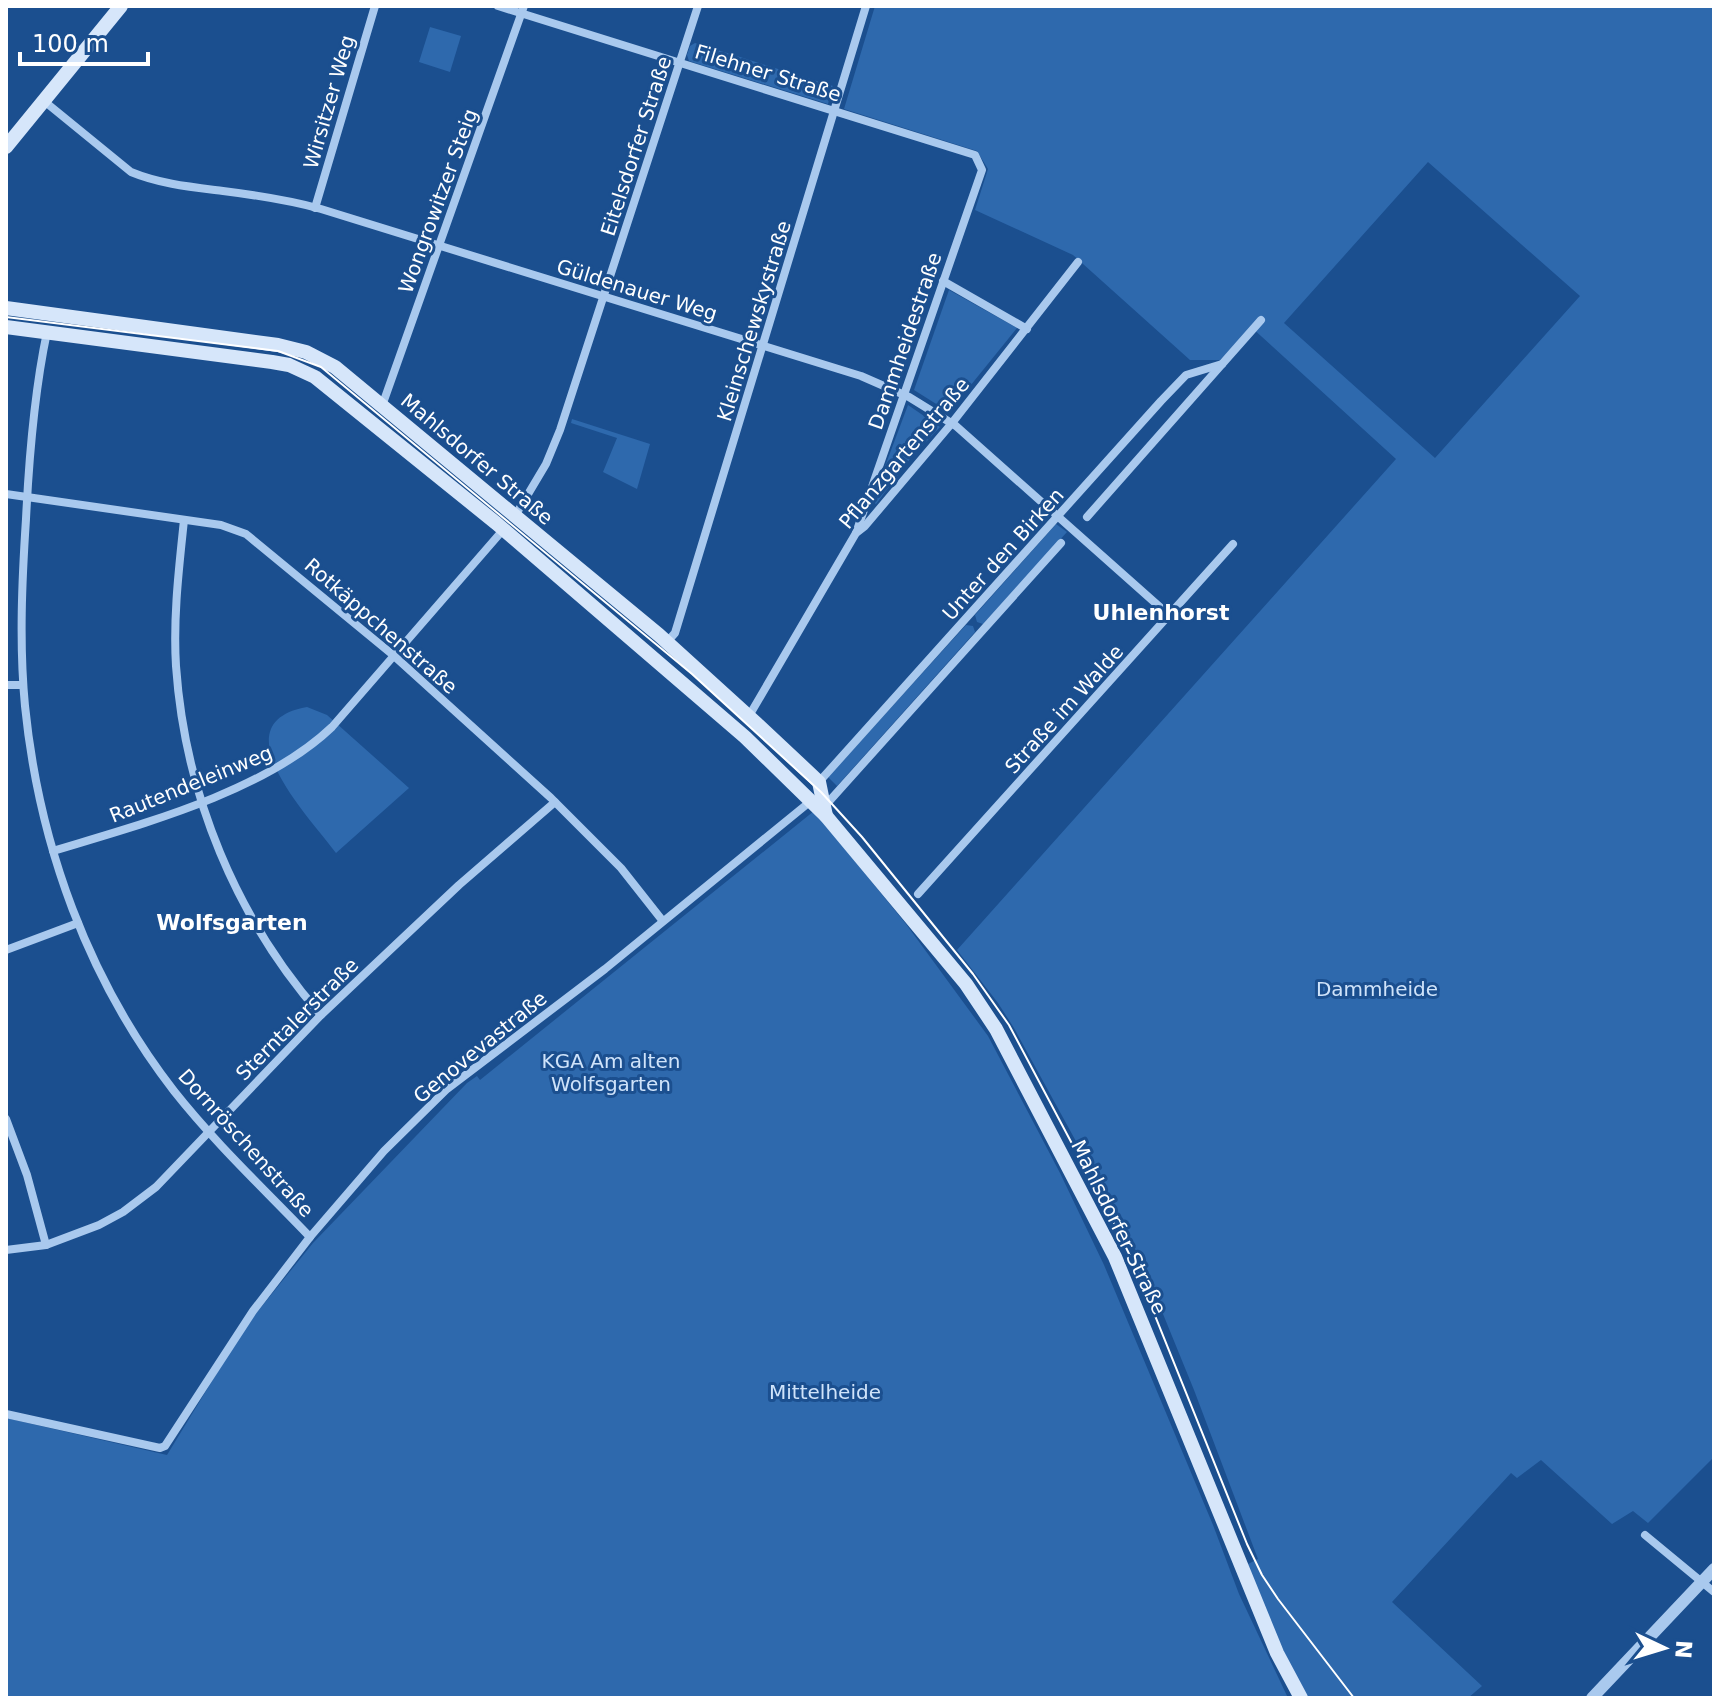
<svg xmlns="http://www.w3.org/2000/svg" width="1720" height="1704" font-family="'DejaVu Sans',sans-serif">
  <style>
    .green { fill: #2e69ad; fill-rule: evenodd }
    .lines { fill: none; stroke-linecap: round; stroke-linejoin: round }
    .minor { stroke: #a9c9ee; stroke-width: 8 }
    .tertiary { stroke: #a9c9ee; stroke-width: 12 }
    .secondary { stroke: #d6e6fa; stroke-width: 14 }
    .tram { stroke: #fff; stroke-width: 2 }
    .labels { text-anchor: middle; stroke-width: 6; stroke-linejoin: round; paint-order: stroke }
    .street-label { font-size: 20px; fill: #fff; stroke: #1b4f8f }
    .park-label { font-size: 20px; fill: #cfe3fa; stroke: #1b4f8f }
    .neighbourhood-label { font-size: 22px; font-weight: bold; fill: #fff; stroke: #1b4f8f }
  </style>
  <rect width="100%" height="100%" fill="#1b4f8f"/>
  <g class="green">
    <path d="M875 6H1714V1457L1648 1523 1633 1511 1612 1524 1541 1460 1517 1478 1511 1473 1392 1602 1482 1686 1468 1698H1306L1286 1665 1248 1564 1258 1559 1194 1390 1141 1260 1014 1028 998 1003 957 950 1396 459 1251 327 1220 360H1190L1073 255 975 210 988 169 977 151 844 109ZM1428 162 1580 296 1435 458 1284 323Z"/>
    <path d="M430 27 461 36 450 72 419 62Z"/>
    <path d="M695 43 833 86 828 104 689 61 687 55 690 46Z"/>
    <path d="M949 290 1017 328 949 412 914 390Z"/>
    <path d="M908 405 940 427 910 459 876 504 872 501Z"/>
    <path d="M572 419 650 444 637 489 603 472 617 438 571 423Z"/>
    <path d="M1056 524 1067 532 983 624 977 622 975 615Z"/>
    <path d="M966 625 973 626 975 632 837 786 828 777Z"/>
    <path d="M307 707 327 715 409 788 336 853C311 819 217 723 307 707Z"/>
    <path d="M814 811 906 924 988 1036 1060 1173 1104 1265 1213 1525 1239 1594 1288 1698H6V1418L167 1455 245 1327 313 1243 467 1083 477 1076 480 1080Z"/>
  </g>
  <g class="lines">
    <g class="minor">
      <path d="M498 6 975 155 982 170 856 533"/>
      <path d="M44 101 131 172C160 184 191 187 223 191 255 195 289 200 321 209L861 376 909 397 956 426 1170 616"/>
      <path d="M315 208 375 6"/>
      <path d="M943 281 1027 329"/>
      <path d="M47 332C34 393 29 457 26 519 22 580 19 644 25 706 39 845 88 980 174 1091 215 1143 264 1189 310 1237"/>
      <path d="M382 406 524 6"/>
      <path d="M6 494 221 525 246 534 393 655 551 798 621 868 662 920"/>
      <path d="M515 516 546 464 560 430 698 6"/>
      <path d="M1087 517 1261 320"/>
      <path d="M184 520C179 568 173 617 176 666 185 795 236 918 321 1015"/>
      <path d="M667 642 675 633 866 6"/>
      <path d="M6 685H23"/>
      <path d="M749 716 856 533 865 526 952 423 1078 262"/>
      <path d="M818 783 1161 401 1186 375 1222 364"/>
      <path d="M824 807 1061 543"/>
      <path d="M53 851C142 824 264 792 332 727L503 530"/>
      <path d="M918 894 1233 544"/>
      <path d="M6 950 78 923"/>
      <path d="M6 1119 27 1175 46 1245"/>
      <path d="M6 1250 46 1245 99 1225 123 1212 156 1187 321 1015 459 885 555 802"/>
      <path d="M6 1414 160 1448 165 1446 253 1311 310 1237 384 1151 447 1089 605 969 806 805 809 798"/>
      <path d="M1645 1535 1714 1592"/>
    </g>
    <path class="tertiary" d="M1592 1698 1714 1569"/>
    <g class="secondary">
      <path d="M6 147 121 6"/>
      <path d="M6 308 278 345 306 352 335 367 659 635 757 724 819 782 826 816"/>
      <path d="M6 327 272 362 289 365 315 377 496 523 745 737 826 816 966 984 996 1029 1115 1257 1277 1653 1301 1698"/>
    </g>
    <path class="tram" d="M6 317 278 351 321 367 692 674 821 792 862 837 973 974 1009 1025 1112 1219 1135 1266 1247 1544 1262 1575 1278 1599 1354 1698"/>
  </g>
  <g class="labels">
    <g class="street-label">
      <text transform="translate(768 73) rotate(17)" y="7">Filehner Straße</text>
      <text transform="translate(329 102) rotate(-74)" y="7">Wirsitzer Weg</text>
      <text transform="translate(636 146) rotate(-72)" y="7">Eitelsdorfer Straße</text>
      <text transform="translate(438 201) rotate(-70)" y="7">Wongrowitzer Steig</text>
      <text transform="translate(637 290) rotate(17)" y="7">Güldenauer Weg</text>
      <text transform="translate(754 321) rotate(-73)" y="7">Kleinschewskystraße</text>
      <text transform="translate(905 341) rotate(-71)" y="7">Dammheidestraße</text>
      <text transform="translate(904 453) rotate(-50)" y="7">Pflanzgartenstraße</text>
      <text transform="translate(477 459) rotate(40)" y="7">Mahlsdorfer Straße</text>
      <text transform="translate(1003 554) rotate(-48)" y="7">Unter den Birken</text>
      <text transform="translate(381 626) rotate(41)" y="7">Rotkäppchenstraße</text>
      <text transform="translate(1064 709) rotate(-48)" y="7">Straße im Walde</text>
      <text transform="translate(191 784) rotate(-22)" y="7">Rautendeleinweg</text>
      <text transform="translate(297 1019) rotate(-45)" y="7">Sterntalerstraße</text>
      <text transform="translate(480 1047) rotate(-39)" y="7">Genovevastraße</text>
      <text transform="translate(246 1143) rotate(48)" y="7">Dornröschenstraße</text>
      <text transform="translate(1119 1227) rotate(64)" y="7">Mahlsdorfer Straße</text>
    </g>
    <g class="park-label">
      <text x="1377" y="996">Dammheide</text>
      <text x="611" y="1068">KGA Am alten<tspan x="611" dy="23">Wolfsgarten</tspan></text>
      <text x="825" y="1399">Mittelheide</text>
    </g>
    <g class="neighbourhood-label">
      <text x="1161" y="620">Uhlenhorst</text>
      <text x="232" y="930">Wolfsgarten</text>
    </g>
  </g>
  <rect width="1720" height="1704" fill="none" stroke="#ffffff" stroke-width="16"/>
  <g transform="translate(1664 1648) rotate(94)" stroke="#1b4f8f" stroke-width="6" paint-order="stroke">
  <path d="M0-6L14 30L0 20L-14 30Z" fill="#ffffff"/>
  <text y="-12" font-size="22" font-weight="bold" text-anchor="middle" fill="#ffffff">N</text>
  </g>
  <path d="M20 52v12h128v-12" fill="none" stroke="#ffffff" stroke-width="4"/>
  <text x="32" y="52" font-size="24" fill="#ffffff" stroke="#1b4f8f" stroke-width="6" paint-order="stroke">100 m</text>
</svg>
